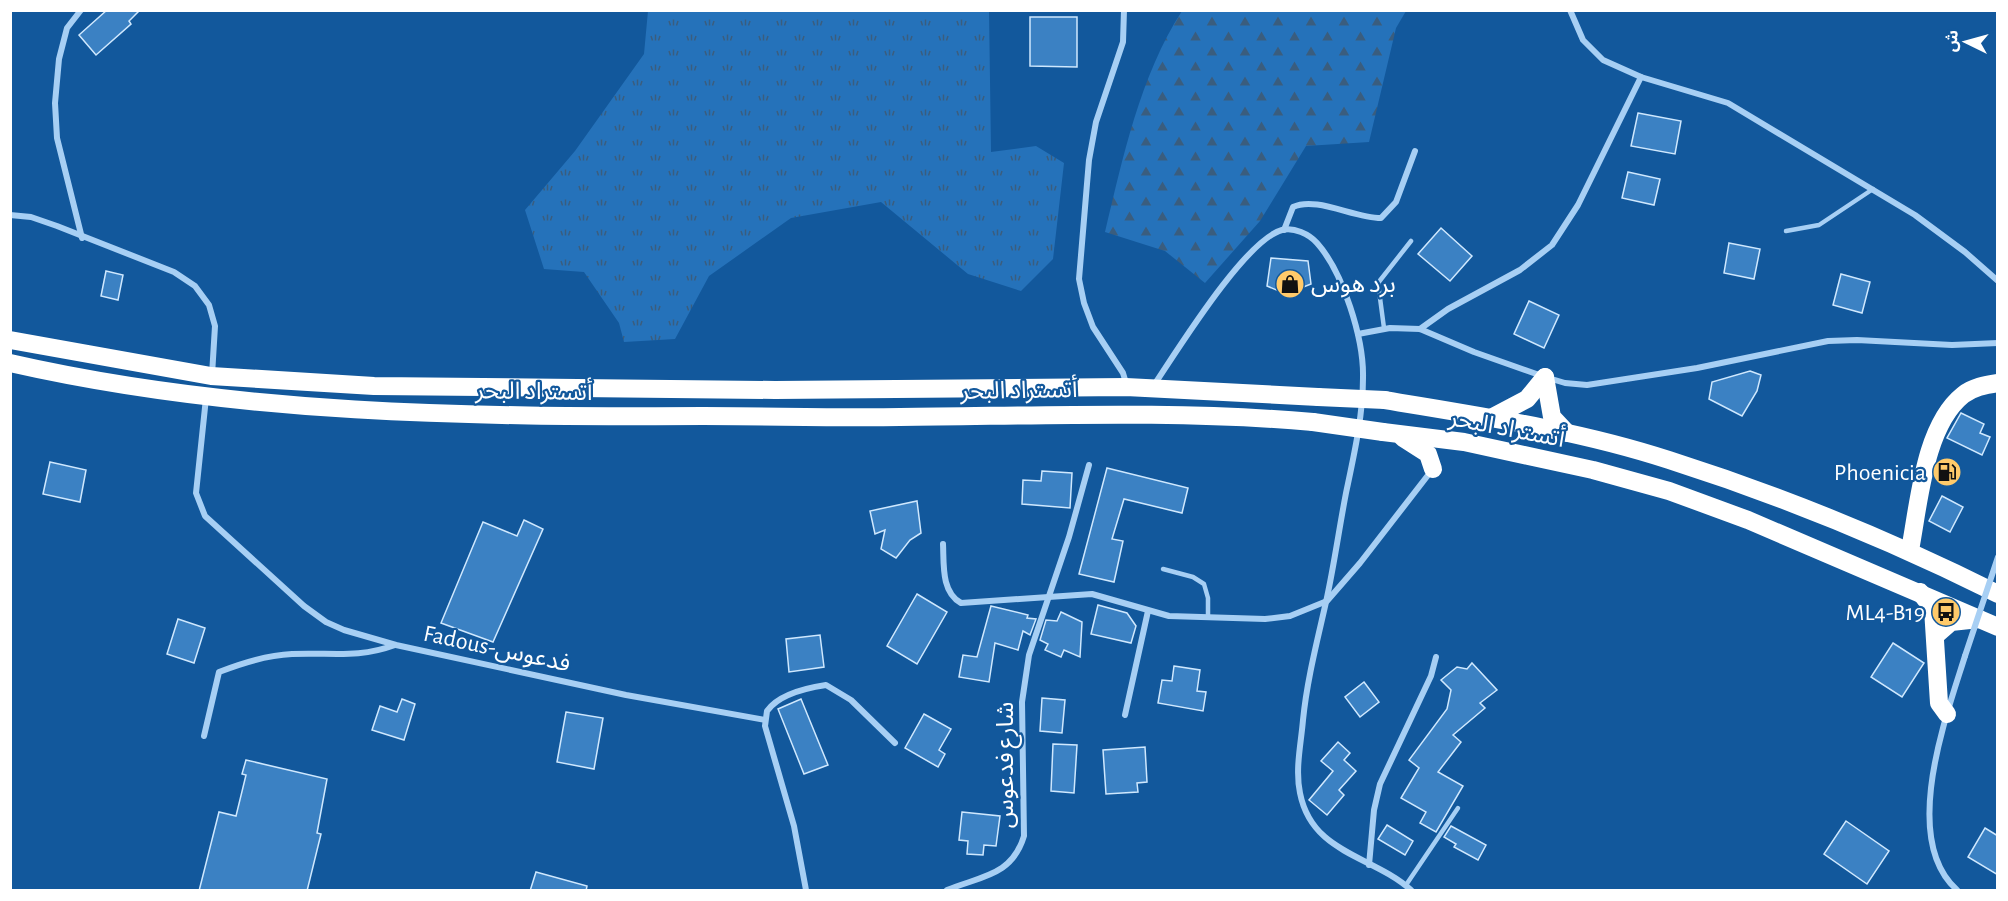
<svg xmlns="http://www.w3.org/2000/svg" width="2008" height="901" font-family="'Alegreya Sans','Noto Sans Arabic',sans-serif">
  <style>
    .grass { fill: url(#grass-tufts) }
    .forest { fill: url(#forest-firs) }
    .building { fill: #3b81c3; stroke: #cfe8fe; stroke-width: 1.5 }
    .lines { fill: none; stroke-linecap: round; stroke-linejoin: round }
    .service { stroke: #a7cff4; stroke-width: 4.5 }
    .minor { stroke: #a7cff4; stroke-width: 6 }
    .motorway { stroke: #fff; stroke-width: 18 }
    .minor-bridge { stroke: #a7cff4; stroke-width: 6 }
    .motorway-bridge { stroke: #fff; stroke-width: 18 }
    .labels { text-anchor: middle; stroke-width: 4.5; stroke-linejoin: round; paint-order: stroke }
    .poi-label { font-size: 24px; fill: #fff; stroke: #12589c; text-anchor: end }
    .street-label { font-size: 24px; fill: #fff; stroke: #12589c }
  </style>
  <defs>
    <pattern id="grass-tufts" width="24" height="20" patternUnits="userSpaceOnUse" patternTransform="scale(1.5)"><rect width="24" height="20" fill="#2572ba"/><path d="M3 7l-1-3M5 7V3M7 7l1-3M15 17l-1-3M17 17v-4M19 17l1-3" fill="none" stroke="#3a5d7e"/></pattern>
    <pattern id="forest-firs" width="22" height="20" patternUnits="userSpaceOnUse" patternTransform="scale(1.5)"><rect width="22" height="20" fill="#2572ba"/><path d="M5 1l3.5 6h-7zM16 11l3.5 6h-7z" fill="#3a5d7e"/></pattern>
  </defs>
  <rect width="100%" height="100%" fill="#12589c"/>
  <path class="grass" d="M648 11H989L991 152 1036 146 1064 163 1053 259 1021 291 968 274 881 202 791 218 709 276 675 339 624 342 619 323 584 272 544 269 525 210 575 151 644 54Z"/>
  <path class="forest" d="M1182 11H1406L1396 28 1369 142 1306 146 1260 221 1205 283 1165 251 1105 232C1123 157 1140 76 1182 11Z"/>
  <g class="building">
    <path d="M107 10H140L129 21 131 24 96 55 79 35Z"/>
    <path d="M1030 17H1077V67L1030 66Z"/>
    <path d="M1638 113 1681 121 1675 154 1631 146Z"/>
    <path d="M1628 172 1660 179 1654 205 1622 198Z"/>
    <path d="M1441 228 1472 256 1450 281 1418 254Z"/>
    <path d="M1729 243 1760 249 1754 279 1724 273Z"/>
    <path d="M1271 258 1308 261 1311 284 1286 294 1267 286Z"/>
    <path d="M106 271 123 275 118 300 101 296Z"/>
    <path d="M1841 274 1870 282 1862 313 1833 305Z"/>
    <path d="M1529 301 1559 315 1544 348 1514 334Z"/>
    <path d="M1750 371 1761 375 1757 391 1742 416 1709 399 1712 382Z"/>
    <path d="M1961 413 1984 424 1980 433 1990 437 1982 455 1947 438Z"/>
    <path d="M50 462 86 470 80 502 43 494Z"/>
    <path d="M1107 468 1188 488 1182 513 1124 499 1112 539 1123 541 1114 582 1079 574Z"/>
    <path d="M1042 471 1072 473 1070 508 1022 504 1023 480 1041 481Z"/>
    <path d="M1942 496 1963 507 1950 532 1929 521Z"/>
    <path d="M917 501 921 533 910 540 896 558 881 549 885 530 875 534 870 511Z"/>
    <path d="M524 520 543 529 493 642 441 623 483 522 517 536Z"/>
    <path d="M917 594 947 612 917 664 887 646Z"/>
    <path d="M1098 605 1127 613 1136 626 1131 643 1091 634Z"/>
    <path d="M991 606 1028 615 1027 618 1036 619 1030 635 1023 631 1018 650 995 643 989 682 959 677 963 655 977 657Z"/>
    <path d="M1061 612 1082 622 1080 657 1064 650 1061 657 1045 650 1048 644 1040 640 1046 620 1057 621Z"/>
    <path d="M178 619 205 628 194 663 167 654Z"/>
    <path d="M820 635 824 667 789 672 786 639Z"/>
    <path d="M1893 643 1924 663 1902 697 1871 677Z"/>
    <path d="M1472 663 1497 690 1480 703 1485 708 1453 735 1461 742 1438 772 1463 786 1436 832 1420 823 1426 812 1401 798 1419 768 1409 760 1447 709 1451 690 1441 680 1457 667 1467 669Z"/>
    <path d="M1174 666 1200 670 1197 691 1206 692 1203 711 1158 703 1162 680 1172 681Z"/>
    <path d="M1364 682 1379 702 1360 717 1345 697Z"/>
    <path d="M1042 698 1065 700 1062 733 1040 731Z"/>
    <path d="M402 699 415 704 404 740 372 730 380 706 397 712Z"/>
    <path d="M801 699 828 765 804 774 778 709Z"/>
    <path d="M566 712 603 718 594 769 557 762Z"/>
    <path d="M924 714 951 729 939 750 945 754 938 767 905 748Z"/>
    <path d="M1338 742 1350 753 1344 760 1356 771 1339 790 1344 795 1327 815 1309 800 1333 771 1321 761Z"/>
    <path d="M1053 744 1077 745 1074 793 1051 791Z"/>
    <path d="M1145 747 1147 782 1137 783 1138 792 1106 794 1103 750Z"/>
    <path d="M246 760 327 779 317 833 321 834 307 891H199L219 812 236 816 246 775 242 774Z"/>
    <path d="M962 812 1000 816 996 846 984 845 983 855 967 854 968 841 959 840Z"/>
    <path d="M1846 821 1889 851 1867 884 1824 854Z"/>
    <path d="M1387 825 1413 841 1405 855 1378 839Z"/>
    <path d="M1451 826 1486 845 1478 860 1454 847 1456 844 1444 837Z"/>
    <path d="M1985 828 1998 836V875L1968 857Z"/>
    <path d="M536 872 587 886 586 891H530Z"/>
  </g>
  <g class="lines">
    <g class="service">
      <path d="M1786 231 1819 225 1873 189"/>
      <path d="M1384 328 1378 283 1411 241"/>
      <path d="M1163 569 1193 577 1204 584 1208 598V617"/>
      <path d="M1406 885 1458 808"/>
    </g>
    <g class="minor">
      <path d="M81 10 67 28 59 59 55 103 57 138 82 238"/>
      <path d="M1124 10 1123 42 1096 122 1089 160 1079 279 1084 303 1093 327 1123 373 1126 383"/>
      <path d="M1570 10 1583 40 1603 60 1641 77 1728 103 1915 215 1965 252 1998 281"/>
      <path d="M10 215 31 217 57 226 174 272 195 286 209 305 215 326 212 375"/>
      <path d="M1284 230 1293 207C1316 196 1354 218 1381 218L1396 202 1415 151"/>
      <path d="M1420 329 1448 309 1520 270 1552 245 1578 205 1641 77"/>
      <path d="M1358 334 1390 328 1420 329 1474 352 1545 377 1565 383 1587 385 1697 368 1828 341 1857 340 1952 345 1998 343"/>
      <path d="M1154 385C1177 351 1245 240 1282 230 1294 227 1309 234 1317 243 1343 272 1364 339 1363 378 1363 416 1354 455 1346 493 1339 529 1334 566 1326 602 1317 642 1307 680 1303 720 1301 744 1295 769 1300 793 1312 854 1372 855 1411 890"/>
      <path d="M206 398 196 493 205 516 304 606 326 622 344 630 396 645 626 695 765 720"/>
      <path d="M943 544C944 564 941 592 961 603L1092 594 1169 616 1265 619 1290 616 1327 601 1360 563 1432 470"/>
      <path d="M1125 715 1148 611"/>
      <path d="M204 736 219 672C242 663 267 655 292 654 330 652 357 659 395 645"/>
      <path d="M1369 865 1374 810 1380 784 1431 676 1436 657"/>
      <path d="M806 890 794 826 765 726 767 711C779 694 806 688 826 685L851 700 895 743"/>
      <path d="M947 890C981 876 1012 876 1024 836L1022 702 1029 655 1069 537 1089 465"/>
      <path d="M1957 890C1900 839 1946 717 1965 656"/>
    </g>
    <g class="motorway">
      <path d="M10 340 211 376 374 386 775 390 1126 387 1318 397"/>
      <path d="M10 363C238 415 471 417 703 416 769 416 834 418 900 417 1038 416 1175 410 1313 422"/>
      <path d="M1545 377 1552 417 1567 433"/>
      <path d="M1385 400C1480 416 1577 430 1669 460 1782 496 1892 541 1998 594"/>
      <path d="M1491 418 1527 399 1545 377"/>
      <path d="M1383 432 1464 442 1593 470 1669 491 1748 520 1998 627"/>
      <path d="M1403 438 1428 454 1433 469"/>
      <path d="M1910 550C1919 504 1924 426 1963 395 1973 387 1985 385 1998 383"/>
      <path d="M1920 592 1933 609 1939 703 1947 714"/>
      <path d="M1935 636 1951 622 1979 619"/>
    </g>
    <path class="minor-bridge" d="M1965 656 1998 557"/>
    <g class="motorway-bridge">
      <path d="M1318 397 1385 400"/>
      <path d="M1313 422 1383 432"/>
    </g>
  </g>
  <defs>
    <g id="shop-disc" transform="scale(1.5)"><circle r="9.5" fill="#ffca6a" stroke="#12589c"/><path d="M-5-2.5h2.3a2.7 3.5 0 0 1 5.4 0H5L5.5 6h-11ZM-1.5-2.5h3a1.5 2.3 0 0 0-3 0Z" fill="#111"/></g>
    <g id="fuel-disc" transform="scale(1.5)"><circle r="9.5" fill="#ffca6a" stroke="#12589c"/><path d="M-5.5-6h7V0h2V4h1.3V-2.5L3-4.5l.8-.8L6-3V5H2.5V1h-1V6h-7ZM-4.2-4.7v3.2H.2V-4.7Z" fill="#111"/></g>
    <g id="bus-disc" transform="scale(1.5)"><circle r="9.5" fill="#ffca6a" stroke="#12589c"/><path d="M-5-6H5V4H4V6H2V4H-2V6H-4V4H-5ZM-3.5-4V0h7V-4ZM-3.5 1.2v1.5H-2V1.2ZM2 1.2v1.5H3.5V1.2Z" fill="#111"/></g>
  </defs>
  <g fill-rule="evenodd">
    <use href="#shop-disc" x="1290" y="284"/>
    <use href="#fuel-disc" x="1947" y="472"/>
    <use href="#bus-disc" x="1946" y="612"/>
  </g>
  <g class="labels">
    <g class="poi-label">
      <text x="1311" y="292" text-anchor="start">برد هوس</text>
      <text x="1926" y="480">Phoenicia</text>
      <text x="1925" y="620">ML4-B19</text>
    </g>
    <g class="street-label">
      <text transform="translate(1019 390) rotate(-1)" y="8">أتستراد البحر</text>
      <text transform="translate(534 391) rotate(1)" y="8">أتستراد البحر</text>
      <text transform="translate(1507 428) rotate(11)" y="8">أتستراد البحر</text>
      <text transform="translate(497 648) rotate(12)" y="8">Fadous-فدعوس</text>
      <text transform="translate(1005 765) rotate(-90)" y="8">شارع فدعوس</text>
    </g>
  </g>
  <rect width="2008" height="901" fill="none" stroke="#ffffff" stroke-width="24"/>
  <g transform="translate(1966 42) rotate(275)" stroke="#12589c" stroke-width="4.5" paint-order="stroke">
  <path d="M0-4.5L10 22L0 15L-10 22Z" fill="#ffffff"/>
  <text y="-9" font-size="16" font-weight="bold" text-anchor="middle" fill="#ffffff">ش</text>
  </g>
</svg>
